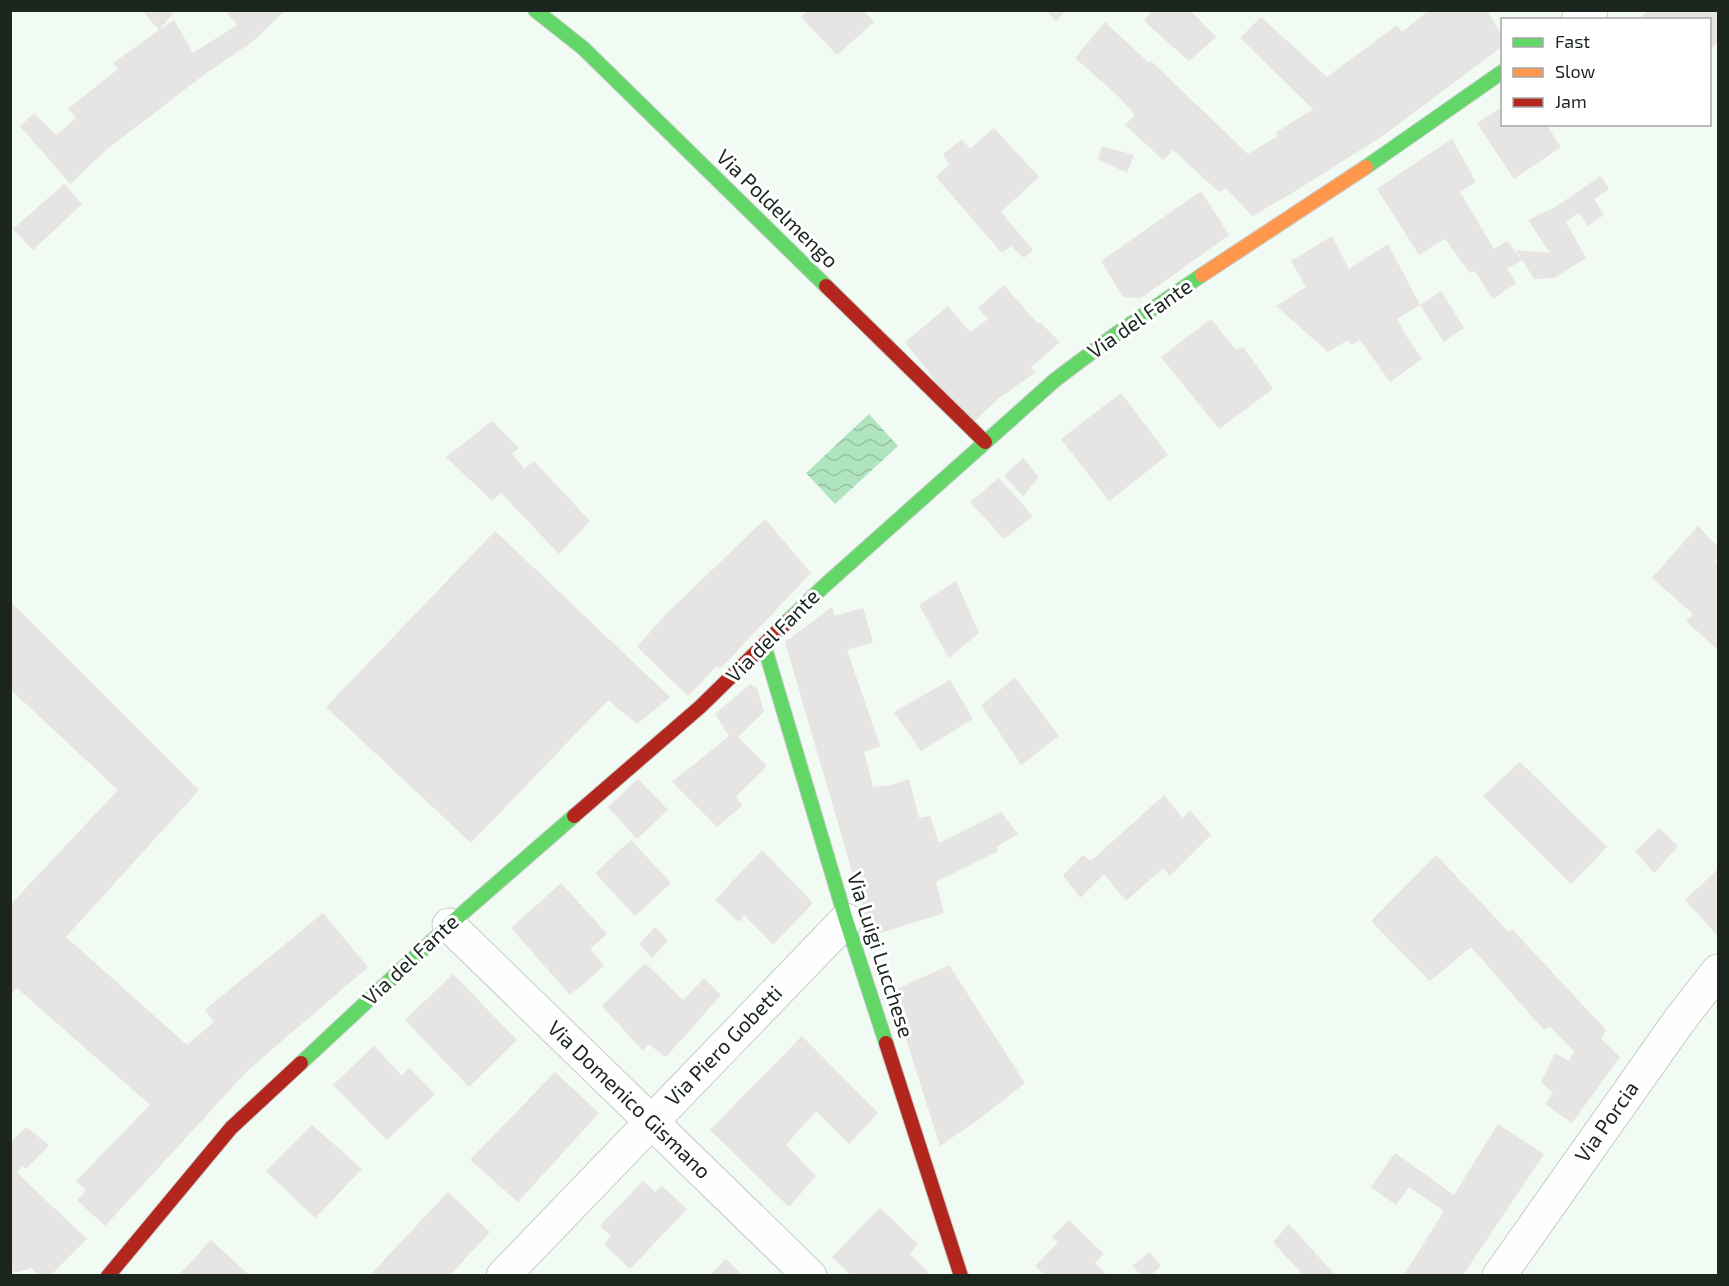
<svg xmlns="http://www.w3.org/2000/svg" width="1729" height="1286" font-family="'Exo 2',sans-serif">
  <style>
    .water { fill: url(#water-waves) }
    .building { fill: #e7e4e4 }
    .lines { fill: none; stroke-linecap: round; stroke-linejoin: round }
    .street-casing { stroke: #c4ccc6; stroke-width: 35 }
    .fast-casing { stroke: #c4ccc6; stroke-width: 16 }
    .slow-casing { stroke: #c4ccc6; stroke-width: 16 }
    .jam-casing { stroke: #c4ccc6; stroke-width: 16 }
    .street { stroke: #fdfefd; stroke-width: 33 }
    .fast { stroke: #63d668; stroke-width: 14 }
    .slow { stroke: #ff974d; stroke-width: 14 }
    .jam { stroke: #b3261e; stroke-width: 14 }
    .labels { text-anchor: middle; stroke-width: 6; stroke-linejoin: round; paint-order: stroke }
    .street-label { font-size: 21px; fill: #1c261f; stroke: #fff }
  </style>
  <defs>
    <pattern id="water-waves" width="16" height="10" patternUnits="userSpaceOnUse" patternTransform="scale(1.5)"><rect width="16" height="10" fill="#afe4be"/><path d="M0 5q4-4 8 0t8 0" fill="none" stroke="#96c3a3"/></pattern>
  </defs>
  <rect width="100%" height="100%" fill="#f2faf4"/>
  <path class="water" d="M869 414 898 446 835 504 806 473Z"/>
  <g class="building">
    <path d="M141 10H176L159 30 174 20 193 53 237 25 225 10H286L252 42 205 74 106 150 70 184 20 126 34 113 56 135 76 118 68 109 118 69 113 63 159 30Z"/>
    <path d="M809 10H863L874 22 837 55 801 17Z"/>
    <path d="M1045 10H1066L1056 21Z"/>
    <path d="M1152 10H1190L1216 37 1189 61 1144 21Z"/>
    <path d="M1429 10H1487L1502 36V47L1381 137 1289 195 1252 216 1226 188 1219 192 1173 150 1163 160 1125 125 1135 115 1117 95 1075 58 1105 22 1149 63 1151 61 1248 154 1278 136 1275 133 1313 109 1240 38 1261 17 1327 77 1397 25 1402 32Z"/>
    <path d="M1649 10H1718V42L1710 50V20H1638Z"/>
    <path d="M1502 107V124H1546L1561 147 1514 179 1477 123Z"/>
    <path d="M994 128 1039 177 1001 212 1033 250 1024 258 1011 246 1002 253 936 177 949 165 943 154 962 139 970 149Z"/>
    <path d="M1452 139 1476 182 1460 192 1494 249 1507 241 1522 260 1507 269 1516 283 1493 299 1475 271 1470 273 1445 239 1419 255 1377 189Z"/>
    <path d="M1102 146 1134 155 1127 173 1098 159Z"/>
    <path d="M1601 176 1609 189 1594 199 1604 215 1588 226 1579 213 1566 222 1586 258 1554 278 1534 279 1516 250 1550 253 1528 220 1555 207Z"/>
    <path d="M64 184 82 204 33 250 13 229Z"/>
    <path d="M1201 191 1229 235 1141 298 1123 297 1101 261Z"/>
    <path d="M1332 236 1349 269 1388 244 1420 305 1397 319 1405 334 1422 359 1390 382 1360 340 1351 345 1348 340 1328 352 1276 306 1306 287 1291 261Z"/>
    <path d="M1004 285 1038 324 1040 322 1060 342 1031 367 1036 372 999 398 970 425 905 342 948 306 970 332 988 319 978 308Z"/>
    <path d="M1441 291 1464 328 1444 342 1420 305Z"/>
    <path d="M1211 319 1236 350 1243 347 1273 389 1219 429 1161 357Z"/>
    <path d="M1121 393 1168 455 1109 501 1061 439Z"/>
    <path d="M492 421 519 448 512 454 524 469 534 461 590 521 559 554 501 493 492 501 446 457Z"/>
    <path d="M1023 458 1039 477 1023 496 1004 476Z"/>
    <path d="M999 478 1033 516 1004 539 970 502Z"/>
    <path d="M765 519 811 573 720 669 717 666 688 696 637 647 664 616Z"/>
    <path d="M1698 526 1718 547V558L1715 561 1718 565V650L1686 621 1693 614 1652 578Z"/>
    <path d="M495 531 670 697 637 724 608 700 471 843 326 707Z"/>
    <path d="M956 581 979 633 949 658 919 605Z"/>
    <path d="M10 601 199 790 66 937 187 1045 214 1022 205 1010 323 913 368 967 249 1069 105 1226 77 1200 86 1190 76 1181 150 1105 17 988 10 996V905L118 790 10 689Z"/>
    <path d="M832 607 835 616 863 608 873 642 847 650 880 746 864 752 873 787 892 785 909 779 919 818 930 816 939 843 1001 812 1018 834 996 847 998 851 936 882 944 913 871 936 785 642Z"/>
    <path d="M1015 678 1059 736 1021 765 981 705Z"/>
    <path d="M950 680 973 719 921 751 894 712Z"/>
    <path d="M750 684 757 688 764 712 738 737 767 766 736 796 742 806 717 827 672 782 729 736 715 714Z"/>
    <path d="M1520 762 1607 847 1571 884 1483 796Z"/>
    <path d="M638 779 668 810 637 839 608 807Z"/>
    <path d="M1164 795 1183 818 1190 810 1211 835 1170 876 1163 868 1126 901 1104 874 1080 898 1063 875 1083 855 1091 861Z"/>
    <path d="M1659 828 1678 846 1654 873 1635 851Z"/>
    <path d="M631 840 671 883 635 916 595 873Z"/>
    <path d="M762 850 813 903 773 945 744 915 739 922 715 900Z"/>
    <path d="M1436 855 1509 932 1512 929 1606 1030 1601 1039 1620 1057 1572 1123 1545 1104 1553 1093 1541 1082 1555 1053 1569 1061 1574 1051 1550 1027 1544 1030 1471 947 1430 981 1371 921Z"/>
    <path d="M1718 869V936L1685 900Z"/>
    <path d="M561 883 607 934 590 949 604 966 570 995 511 928Z"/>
    <path d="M655 927 668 941 652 958 639 944Z"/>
    <path d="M645 963 683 1000 704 978 721 995 666 1057 648 1044 643 1051 602 1006Z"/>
    <path d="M949 965 1025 1083 978 1120 940 1146 891 992Z"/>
    <path d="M453 974 517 1040 469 1087 405 1020Z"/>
    <path d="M802 1036 878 1113 849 1144 816 1111 786 1145 816 1176 789 1207 710 1130Z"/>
    <path d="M374 1046 402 1076 409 1068 435 1094 387 1140 333 1085Z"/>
    <path d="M555 1072 599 1113 518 1202 470 1160Z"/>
    <path d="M1498 1124 1544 1154 1463 1275H1404L1444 1211 1409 1187 1396 1205 1371 1187 1395 1153 1454 1195Z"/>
    <path d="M312 1125 362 1169 315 1218 266 1171Z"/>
    <path d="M26 1127 49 1145 26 1169 22 1166 17 1173 87 1239 51 1275H38L31 1268 15 1273 10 1268V1143Z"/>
    <path d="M643 1181 655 1192 662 1186 687 1209 630 1269 604 1244 611 1236 600 1226Z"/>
    <path d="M448 1192 490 1232 450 1275H370Z"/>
    <path d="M880 1208 918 1244 910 1254 928 1272 925 1275H851L832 1257Z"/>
    <path d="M1069 1220 1104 1254 1095 1263 1107 1275H1045L1035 1266 1058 1242 1052 1237Z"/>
    <path d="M1289 1224 1335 1275H1303L1273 1242Z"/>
    <path d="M211 1240 249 1275H179Z"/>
    <path d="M1150 1252 1161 1266 1151 1275H1141L1132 1266Z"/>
    <path d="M726 1259 743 1275H710Z"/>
  </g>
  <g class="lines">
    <g class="street-casing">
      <g id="street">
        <path d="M1578 20 1591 10"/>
        <path d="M449 925 810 1276"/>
        <path d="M503 1276 846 920"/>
        <path d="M1499 1276 1679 1021 1718 971"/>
      </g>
    </g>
    <g class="fast-casing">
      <g id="fast">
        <path d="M535 10 583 48 826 286"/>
        <path d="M1366 167 1502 72"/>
        <path d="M789 620 823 587 1055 380 1116 334 1202 275"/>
        <path d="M764 645 846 920 886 1043"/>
        <path d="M301 1063 449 925 574 816"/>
      </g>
    </g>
    <g class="slow-casing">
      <path id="slow" d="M1202 275 1366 167"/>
    </g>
    <g class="jam-casing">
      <g id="jam">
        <path d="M826 286 985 442"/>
        <path d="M574 816 700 707 789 620"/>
        <path d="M886 1043 961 1276"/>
        <path d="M108 1276 231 1128 301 1063"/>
      </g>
    </g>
    <use href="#street" class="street"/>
    <use href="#fast" class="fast"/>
    <use href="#slow" class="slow"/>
    <use href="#jam" class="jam"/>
  </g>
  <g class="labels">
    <g class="street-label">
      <text transform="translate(777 209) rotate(44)" y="7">Via Poldelmengo</text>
      <text transform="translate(1140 319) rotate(-35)" y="7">Via del Fante</text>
      <text transform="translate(773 636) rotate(-45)" y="7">Via del Fante</text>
      <text transform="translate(880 955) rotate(72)" y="7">Via Luigi Lucchese</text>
      <text transform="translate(411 960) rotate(-43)" y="7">Via del Fante</text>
      <text transform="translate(724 1046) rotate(-46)" y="7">Via Piero Gobetti</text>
      <text transform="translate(629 1100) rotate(44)" y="7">Via Domenico Gismano</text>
      <text transform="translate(1607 1122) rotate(-55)" y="7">Via Porcia</text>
    </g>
  </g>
  <rect width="1729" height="1286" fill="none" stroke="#1c261f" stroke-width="24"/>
  <rect x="1501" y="18" width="210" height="108" fill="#ffffff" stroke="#a4a8a5" stroke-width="1.5"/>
  <rect x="1513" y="38" width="30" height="9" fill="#63d668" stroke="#a4a8a5" stroke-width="1.5"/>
  <text x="1555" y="48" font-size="18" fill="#1c261f">Fast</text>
  <rect x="1513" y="68" width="30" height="9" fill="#ff974d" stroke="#a4a8a5" stroke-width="1.5"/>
  <text x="1555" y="78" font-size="18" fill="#1c261f">Slow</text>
  <rect x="1513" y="98" width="30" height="9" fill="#b3261e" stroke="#a4a8a5" stroke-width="1.5"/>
  <text x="1555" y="108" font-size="18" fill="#1c261f">Jam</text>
</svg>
